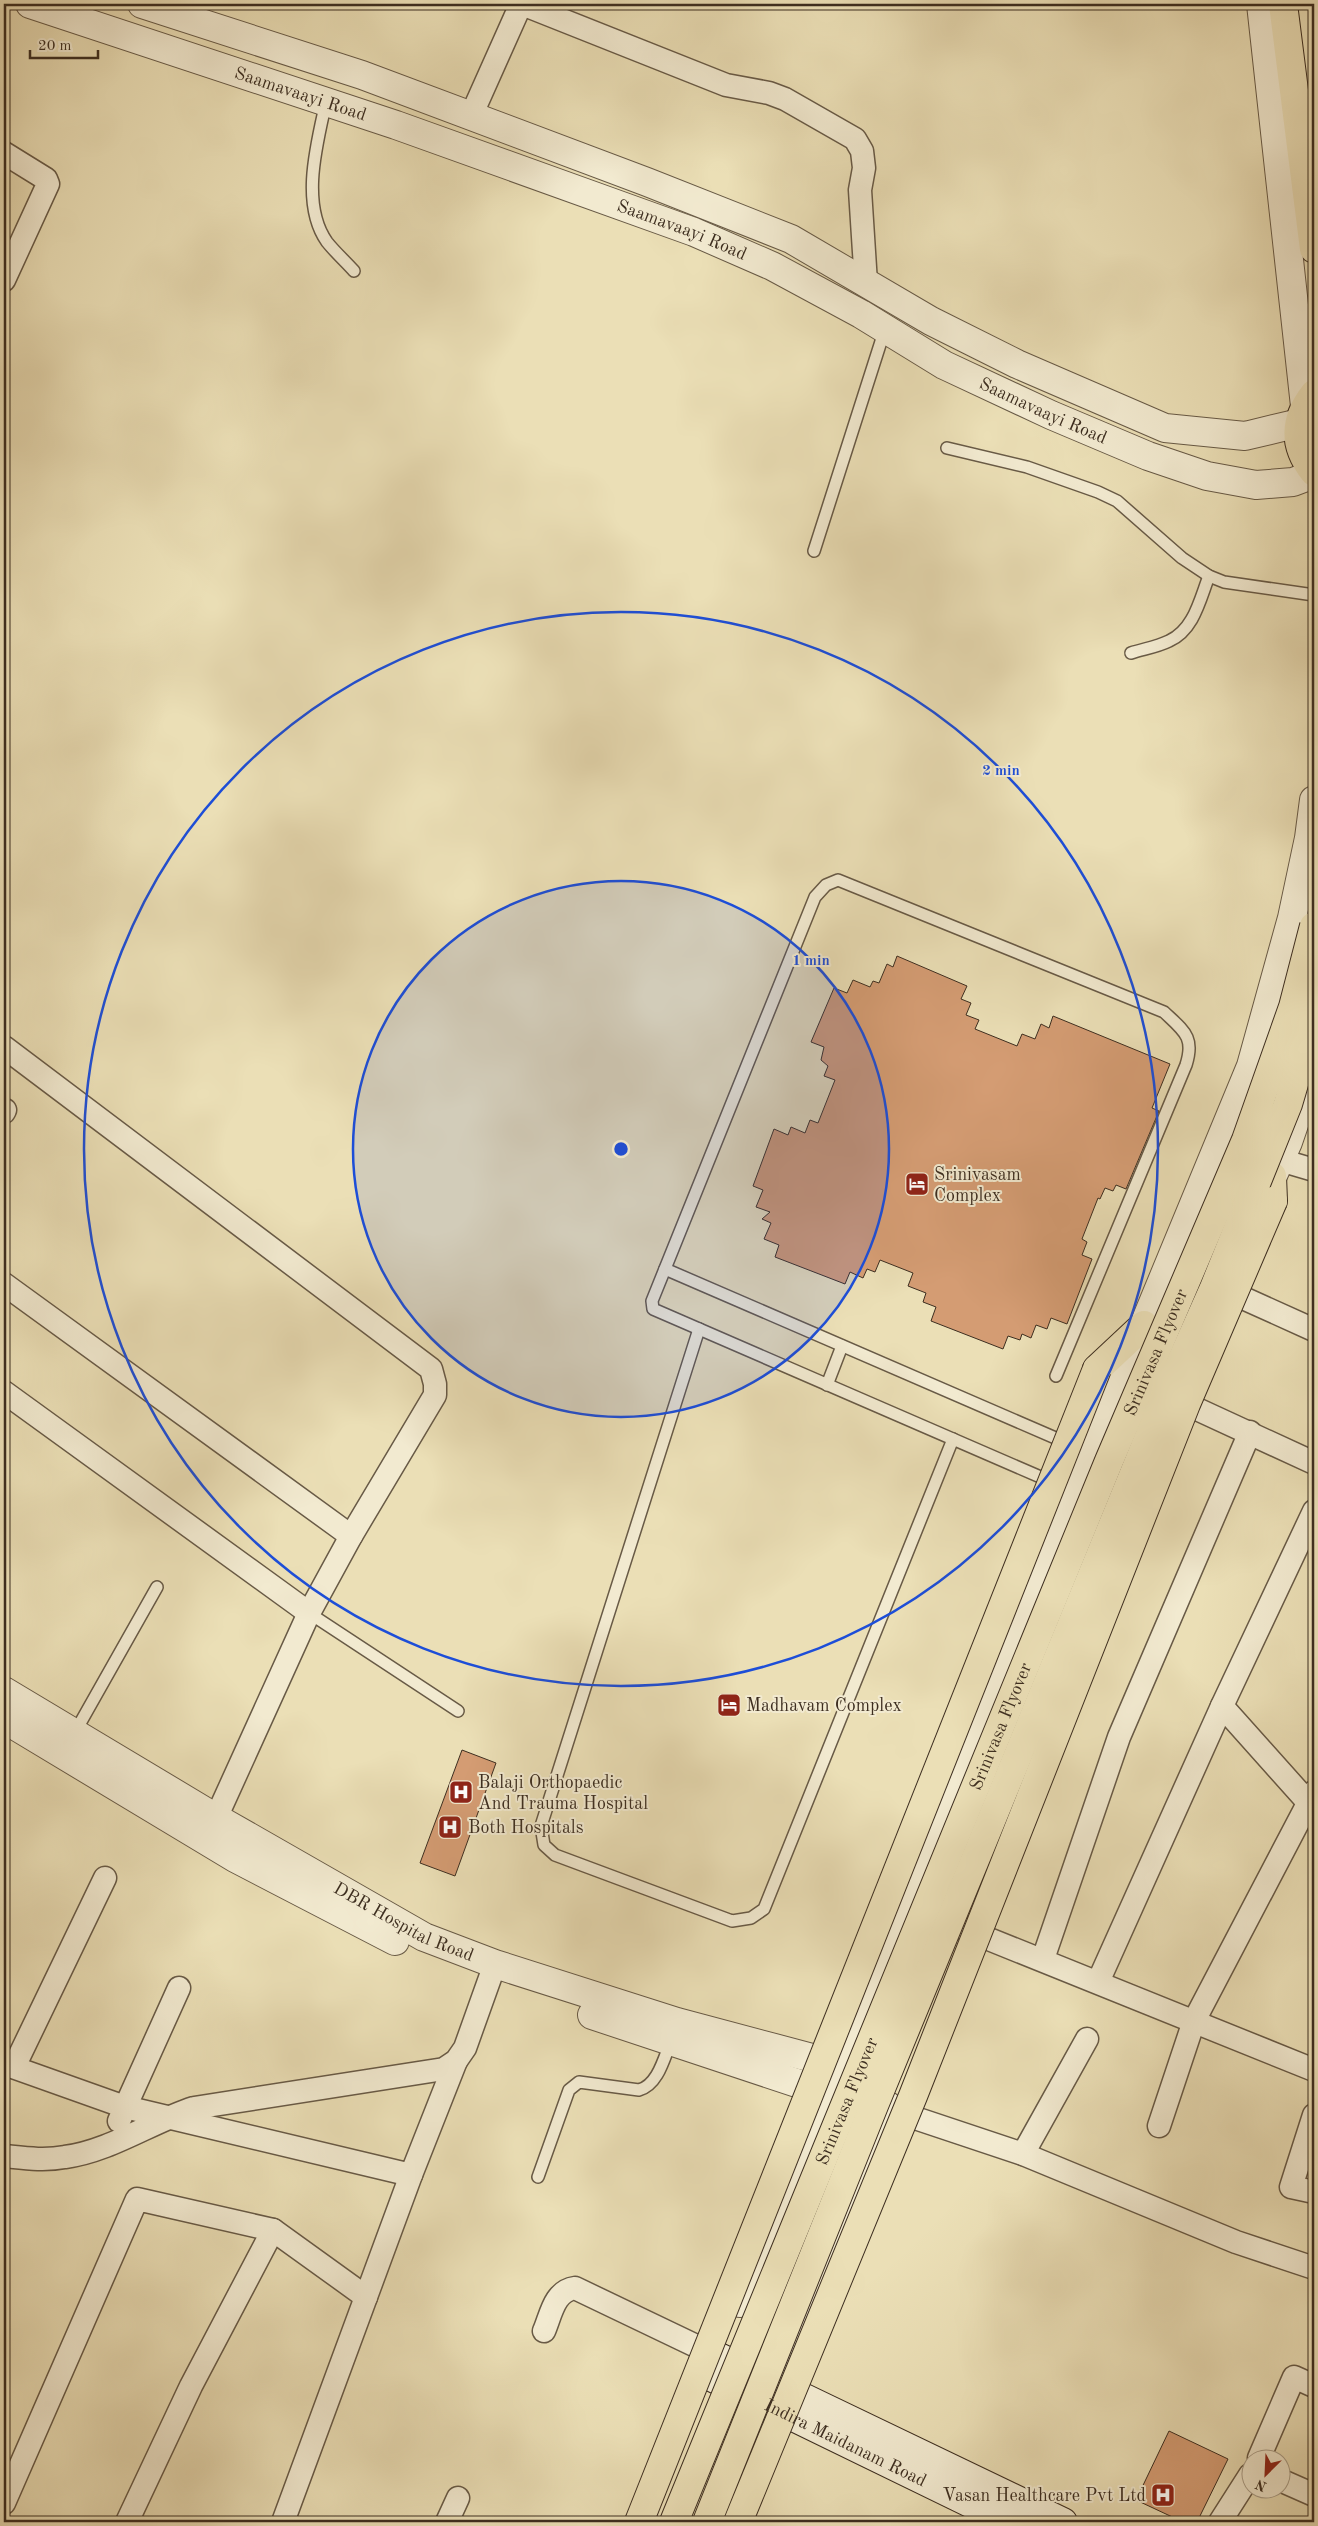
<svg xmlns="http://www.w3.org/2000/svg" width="1318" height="2526" font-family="'Old Standard TT',serif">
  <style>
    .building { fill: #d49c73; stroke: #3d2e20 }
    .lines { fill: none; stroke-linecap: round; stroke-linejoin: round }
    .service-casing { stroke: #685a46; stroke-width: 14 }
    .minor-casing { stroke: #685a46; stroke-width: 25 }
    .tertiary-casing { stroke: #685a46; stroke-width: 30 }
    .secondary-casing { stroke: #3d2e20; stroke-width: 30 }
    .primary-casing { stroke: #3d2e20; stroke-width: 30 }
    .service { stroke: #f2ead0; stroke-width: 11 }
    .minor { stroke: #f2ead0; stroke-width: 22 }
    .tertiary { stroke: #f2ead0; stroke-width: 28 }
    .secondary { stroke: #f2ead0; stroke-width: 28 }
    .primary { stroke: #ebdfb6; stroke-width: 28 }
    .primary-bridge-casing { stroke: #3d2e20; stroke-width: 30; stroke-linecap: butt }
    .primary-bridge { stroke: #ebdfb6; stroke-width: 28 }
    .ring { fill: none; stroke: #1d4ed8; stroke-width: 2.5 }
    .labels { text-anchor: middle; stroke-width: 4; stroke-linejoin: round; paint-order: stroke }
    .street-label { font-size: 18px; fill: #3d2e20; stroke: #f2ead0 }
    .poi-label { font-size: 18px; fill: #3d2e20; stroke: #f2ead0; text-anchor: start }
    .centre { fill: #1d4ed8; stroke: #f2ead0; stroke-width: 2.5 }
    .ring-label { font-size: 15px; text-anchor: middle; font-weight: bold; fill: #1d4ed8; stroke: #f2ead0; stroke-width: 4; stroke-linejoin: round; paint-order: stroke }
  </style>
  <rect width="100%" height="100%" fill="#ebdfb6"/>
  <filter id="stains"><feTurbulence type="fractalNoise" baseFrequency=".004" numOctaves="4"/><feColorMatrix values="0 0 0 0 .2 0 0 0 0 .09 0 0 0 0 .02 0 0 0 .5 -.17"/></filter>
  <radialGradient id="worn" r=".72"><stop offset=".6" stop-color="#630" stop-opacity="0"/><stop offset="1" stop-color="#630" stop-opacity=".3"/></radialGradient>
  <g class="building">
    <path d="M897 956 967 986 961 999 971 1003 966 1015 979 1020 975 1029 1017 1046 1022 1034 1035 1039 1041 1024 1049 1028 1053 1016 1170 1064 1152 1108 1159 1111 1126 1189 1116 1185 1113 1191 1105 1188 1100 1199 1098 1198 1082 1239 1087 1242 1082 1255 1092 1259 1067 1324 1051 1318 1047 1329 1036 1325 1031 1338 1022 1334 1020 1340 1008 1336 1003 1349 931 1321 936 1307 923 1302 926 1293 908 1286 913 1273 880 1260 875 1272 867 1269 863 1278 850 1272 845 1284 775 1257 779 1245 764 1239 771 1223 762 1219 770 1212 756 1207 763 1190 753 1186 774 1129 788 1135 791 1127 805 1133 810 1120 818 1123 835 1080 824 1076 828 1066 821 1060 824 1047 811 1042 834 988 847 993 853 980 870 987 873 981 879 983 887 964 893 967Z"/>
    <path d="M462 1750 496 1763 455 1876 420 1863Z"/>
    <path d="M1169 2431 1228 2459 1197 2522H1183L1136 2500Z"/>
  </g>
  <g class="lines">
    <g class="service-casing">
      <g id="service">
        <path d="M326 102C317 143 300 204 327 242 335 252 345 261 354 271"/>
        <path d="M947 448 1027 467 1098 492 1117 501 1182 558 1209 576 1224 582 1314 595"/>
        <path d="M814 551 885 329"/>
        <path d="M1131 653C1143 649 1157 647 1169 641 1194 630 1200 599 1209 576"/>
        <path d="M665 1269 1067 1443"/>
        <path d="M699 1329 541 1826 544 1845 555 1855 732 1921 751 1918 764 1909 953 1439"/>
        <path d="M827 1385 842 1346"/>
        <path d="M1052 1482 653 1309 652 1301 815 897 826 885 838 880 1164 1012C1184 1031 1195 1037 1186 1065L1056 1376"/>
        <path d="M309 1613 458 1711"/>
        <path d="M74 1734 157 1587"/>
        <path d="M538 2177 569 2090 579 2082 639 2090C658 2085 664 2058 671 2041"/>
      </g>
    </g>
    <g class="minor-casing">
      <g id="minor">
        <path d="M522 4 726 85 769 93 785 99 855 139 862 151 864 168 860 190 866 283"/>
        <path d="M471 116 521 4"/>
        <path d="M4 153 46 179 48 184 4 280"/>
        <path d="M4 1047 431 1369 435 1384V1395L351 1536 309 1613 216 1818"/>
        <path d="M4 1112 5 1110"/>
        <path d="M1280 1160 1314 1170"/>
        <path d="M4 1284 351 1536"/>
        <path d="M1232 1293 1314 1330"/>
        <path d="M4 1392 309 1613"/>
        <path d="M1186 1404 1314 1463"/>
        <path d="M1222 1706 1314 1511"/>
        <path d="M959 1927 1314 2070"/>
        <path d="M1043 1959 1119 1737 1250 1432"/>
        <path d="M1098 1982 1222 1706 1314 1809"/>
        <path d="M4 2064 125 2107 411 2175 456 2061"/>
        <path d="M14 2067 105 1878"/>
        <path d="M891 2110 1023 2154 1236 2242 1314 2268"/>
        <path d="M1314 2115 1291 2187 1314 2192"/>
        <path d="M119 2121 179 1988"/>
        <path d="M1159 2126 1194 2021 1314 1792"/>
        <path d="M1023 2154 1087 2039"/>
        <path d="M4 2156C24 2158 44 2161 65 2157 110 2151 151 2122 194 2108L444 2069 456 2061 465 2048 495 1964"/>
        <path d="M544 2331C551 2315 554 2291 575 2288L717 2356"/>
        <path d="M1259 2458 1294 2377 1314 2386"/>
        <path d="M1280 2480 1314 2495"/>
        <path d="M4 2503 137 2199 273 2230 366 2297"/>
        <path d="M127 2522 191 2386 273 2230"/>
        <path d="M283 2522 411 2175"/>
        <path d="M447 2522 458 2498"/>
        <path d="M1220 2522 1250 2475"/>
      </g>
    </g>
    <g class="tertiary-casing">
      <g id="tertiary">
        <path id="s1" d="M30 4 396 125 694 232 772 266 861 314 944 365 1051 415 1148 456 1207 476 1256 485 1293 482 1314 474"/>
        <path d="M142 4 362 75 647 182 791 239 931 321 1017 364 1165 428 1245 436 1299 423"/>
        <path d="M1261 4 1305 406"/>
        <path d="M1265 1193 1288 1142 1314 1066"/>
        <path id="s2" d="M4 1691 216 1818 424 1937 495 1964 677 2022 842 2066"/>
        <path d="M4 1719 235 1858 395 1941"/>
        <path d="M592 2015 830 2094"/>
        <path d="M740 2303 891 1950 1002 1660 1091 1453 1251 1066 1292 918 1309 838 1314 800"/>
        <path d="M729 2502 778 2386 888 2106"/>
      </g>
    </g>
    <g class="secondary-casing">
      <g id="secondary">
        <path d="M717 2356 1063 2522"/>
        <path id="s3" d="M709 2376 1009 2522"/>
      </g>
    </g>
    <g class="primary-casing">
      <g id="primary">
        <path d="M1283 4 1314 249"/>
        <path d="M1314 394C1293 421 1293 445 1314 472"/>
        <path d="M1272 1176 1273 1201"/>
        <path d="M1097 1369 1144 1325"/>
      </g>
    </g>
    <use href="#service" class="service"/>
    <use href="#minor" class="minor"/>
    <use href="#tertiary" class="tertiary"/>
    <use href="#secondary" class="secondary"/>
    <use href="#primary" class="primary"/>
    <g class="primary-bridge-casing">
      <g id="primary-bridge">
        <path d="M639 2522 1097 1369"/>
        <path id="s4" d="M674 2522 1109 1461 1246 1140 1293 1007 1314 926"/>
        <path d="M707 2522 875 2103 1167 1393 1214 1288 1288 1104 1314 1016"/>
        <path d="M738 2522 913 2096 1186 1404 1273 1201"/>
      </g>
    </g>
    <use href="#primary-bridge" class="primary-bridge"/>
  </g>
  <circle cx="621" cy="1149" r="268" fill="#1d4ed8" fill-opacity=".12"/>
  <g class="ring">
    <circle cx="621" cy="1149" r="268"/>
    <circle cx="621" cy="1149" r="537"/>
  </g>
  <defs>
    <g id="hotel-square" transform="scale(1.25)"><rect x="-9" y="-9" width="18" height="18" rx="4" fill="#8f2418" stroke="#f2ead0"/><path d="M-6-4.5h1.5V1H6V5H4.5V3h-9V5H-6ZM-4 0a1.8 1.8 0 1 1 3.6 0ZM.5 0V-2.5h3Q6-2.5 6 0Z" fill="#fff"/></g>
    <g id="hospital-square" transform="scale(1.25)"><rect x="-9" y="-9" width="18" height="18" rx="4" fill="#8f2418" stroke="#f2ead0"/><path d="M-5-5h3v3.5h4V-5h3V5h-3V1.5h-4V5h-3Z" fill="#fff"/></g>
  </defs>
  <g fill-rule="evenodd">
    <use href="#hotel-square" x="917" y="1184"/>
    <use href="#hotel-square" x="729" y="1705"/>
    <use href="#hospital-square" x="461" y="1792"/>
    <use href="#hospital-square" x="450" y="1827"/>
    <use href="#hospital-square" x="1163" y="2495"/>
  </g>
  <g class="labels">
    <g class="street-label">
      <text dy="6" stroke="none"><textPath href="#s1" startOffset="285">Saamavaayi Road</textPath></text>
      <text dy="6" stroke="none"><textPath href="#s1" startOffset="690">Saamavaayi Road</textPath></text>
      <text dy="6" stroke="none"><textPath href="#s1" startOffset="1095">Saamavaayi Road</textPath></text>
      <text dy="6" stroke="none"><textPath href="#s4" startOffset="1265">Srinivasa Flyover</textPath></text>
      <text dy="6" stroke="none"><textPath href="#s4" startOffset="860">Srinivasa Flyover</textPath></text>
      <text dy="6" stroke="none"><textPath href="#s2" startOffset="462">DBR Hospital Road</textPath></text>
      <text dy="6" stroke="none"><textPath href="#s4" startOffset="455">Srinivasa Flyover</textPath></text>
      <text dy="6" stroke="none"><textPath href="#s3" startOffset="152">Indira Maidanam Road</textPath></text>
    </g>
    <g class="poi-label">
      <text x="934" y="1180">Srinivasam<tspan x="934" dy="21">Complex</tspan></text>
      <text x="746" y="1711">Madhavam Complex</text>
      <text x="478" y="1788">Balaji Orthopaedic<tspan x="478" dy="21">And Trauma Hospital</tspan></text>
      <text x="468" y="1833">Both Hospitals</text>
      <text x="1146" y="2501" text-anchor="end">Vasan Healthcare Pvt Ltd</text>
    </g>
  </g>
  <circle cx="621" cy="1149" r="8" class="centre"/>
  <g class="ring-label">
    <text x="1001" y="775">2 min</text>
    <text x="811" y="965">1 min</text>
  </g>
  <rect width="1318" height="2526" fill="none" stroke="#ebdfb6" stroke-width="20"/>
  <rect x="5" y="5" width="1308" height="2516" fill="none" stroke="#3d2e20" stroke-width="2.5"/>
  <rect x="10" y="10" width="1298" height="2506" fill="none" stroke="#3d2e20"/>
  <g transform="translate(1266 2474) rotate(204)"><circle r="24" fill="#f2ead0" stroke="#aa9f8a"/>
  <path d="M0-4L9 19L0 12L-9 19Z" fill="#8f2418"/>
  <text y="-8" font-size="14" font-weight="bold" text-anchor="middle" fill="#3d2e20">N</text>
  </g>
  <path d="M30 50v8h68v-8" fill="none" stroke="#3d2e20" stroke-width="2.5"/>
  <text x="38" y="50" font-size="15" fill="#3d2e20" stroke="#f2ead0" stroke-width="4" paint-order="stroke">20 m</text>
  <rect width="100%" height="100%" filter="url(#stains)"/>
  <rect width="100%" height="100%" fill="url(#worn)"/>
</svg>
